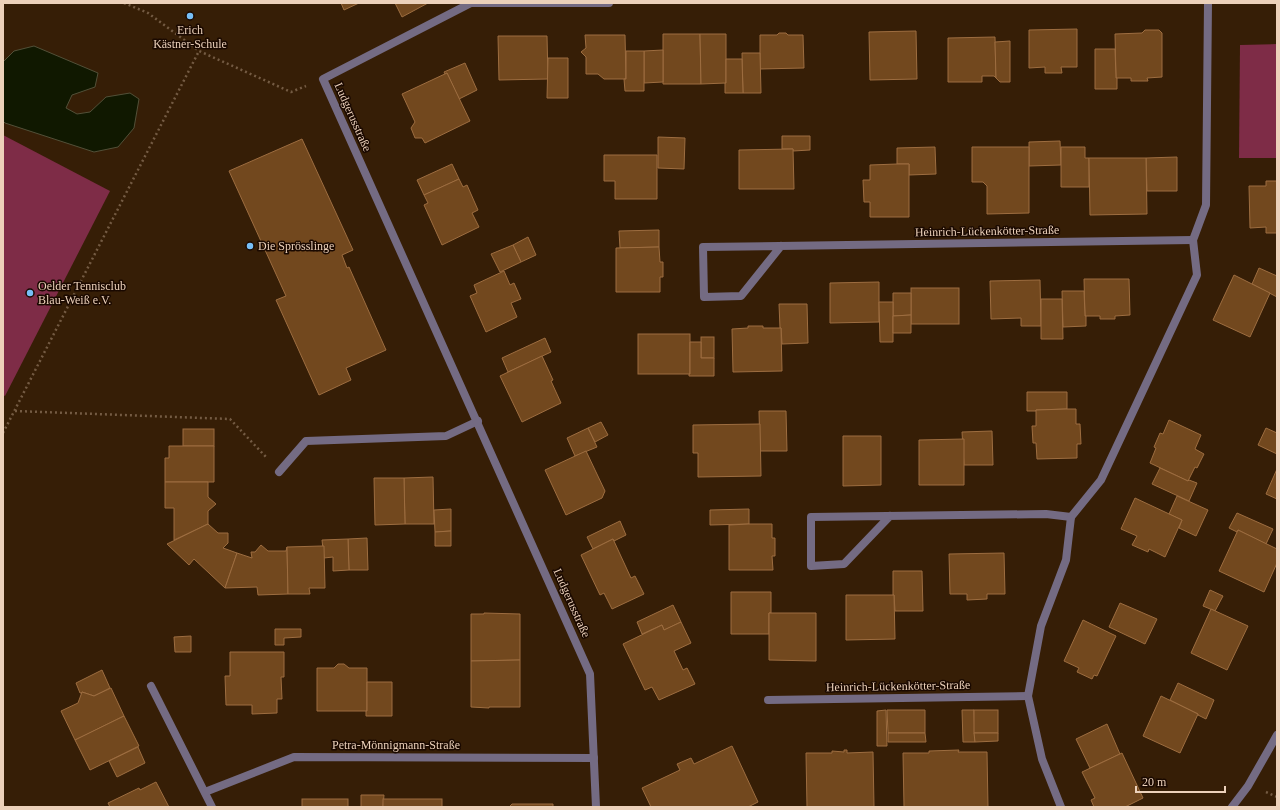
<svg xmlns="http://www.w3.org/2000/svg" width="1280" height="810" font-family="Georgia,serif">
  <style>
    .green { fill: #7e2c47 }
    .water { fill: #101800; stroke: #525038 }
    .building { fill: #72481e; stroke: #9d6d40 }
    .lines { fill: none; stroke-linecap: round; stroke-linejoin: round }
    .path { stroke: #745b43; stroke-width: 2.5; stroke-dasharray: 2 3; stroke-linecap: butt }
    .street { stroke: #746b83; stroke-width: 8 }
    .poi-dot { fill: #77bff7; stroke: #1a0900; stroke-width: 1.5 }
    .labels { text-anchor: middle; stroke-width: 3; stroke-linejoin: round; paint-order: stroke }
    .poi-label { font-size: 12px; fill: #ecd1ba; stroke: #1a0900; text-anchor: start }
    .street-label { font-size: 12px; fill: #ecd1ba; stroke: #1a0900 }
  </style>
  <rect width="100%" height="100%" fill="#361e06"/>
  <g class="green">
    <path d="M1277 44V158H1239L1240 45Z"/>
    <path d="M3 135 110 191 5 396 3 395Z"/>
  </g>
  <path class="water" d="M34 46 98 73 95 87 72 95 66 108 77 114 90 112 106 97 130 93 139 99 134 128 118 147 94 152 5 123 3 121V62L14 51Z"/>
  <g class="building">
    <path d="M341 3H359L344 10Z"/>
    <path d="M395 3H428L402 17Z"/>
    <path d="M1077 29V67H1061L1062 73H1045V67L1029 68V30Z"/>
    <path d="M1145 30H1159L1162 33V77L1147 78 1148 81H1131V78H1116L1115 34 1142 33Z"/>
    <path d="M916 31 917 79 870 80 869 32Z"/>
    <path d="M779 33H786L788 35H803L804 68 760 69V35H777Z"/>
    <path d="M663 34H700L701 84H663Z"/>
    <path d="M700 34H726V83L701 84Z"/>
    <path d="M585 35H625L626 79H604L598 74H586V57L581 52 586 48Z"/>
    <path d="M498 36H547L548 79 499 80Z"/>
    <path d="M995 37 996 78 994 76H982V82H948V38Z"/>
    <path d="M1010 41V82H1000L996 78 995 42Z"/>
    <path d="M1095 49H1115L1116 78H1117V89H1095Z"/>
    <path d="M663 50V82L644 83V51Z"/>
    <path d="M626 51H644V91H625L624 79H626Z"/>
    <path d="M742 53H760L761 93H743Z"/>
    <path d="M548 58H568V98H547Z"/>
    <path d="M726 59H742L743 93H725V83H726Z"/>
    <path d="M465 63 477 90 459 99 447 73 445 74 444 72Z"/>
    <path d="M447 73 470 121 425 143 422 138H415L411 128 415 122 402 94Z"/>
    <path d="M782 136H810V150L793 151V149H782Z"/>
    <path d="M658 137 685 138 684 169 658 168Z"/>
    <path d="M302 139 353 250 342 255 347 268 349 267 386 350 346 368 351 380 319 395 276 300 286 296 229 171Z"/>
    <path d="M1060 141 1061 165 1029 166V142Z"/>
    <path d="M935 147 936 174 909 175V164H897V148Z"/>
    <path d="M972 147H1029V213L987 214V186L983 182H972Z"/>
    <path d="M1061 147H1085V158H1089V187H1061Z"/>
    <path d="M793 149 794 189H739V150Z"/>
    <path d="M604 155H657V199H615V181H604Z"/>
    <path d="M1177 157V191H1147L1146 158Z"/>
    <path d="M1089 158H1146L1147 214 1090 215Z"/>
    <path d="M452 164 459 179 424 195 417 180Z"/>
    <path d="M897 164H909V217H870V202H864L863 180H870V165Z"/>
    <path d="M459 179 463 187 467 185 478 210 472 213 479 227 442 245 424 205 428 203 424 195Z"/>
    <path d="M1266 181H1277V233H1266V227L1250 228 1249 186H1266Z"/>
    <path d="M659 230V247L620 248 619 231Z"/>
    <path d="M528 237 536 255 521 262 513 245Z"/>
    <path d="M513 245 521 262 500 272 491 254Z"/>
    <path d="M659 247 660 262H663V277H660V292H616V248Z"/>
    <path d="M1259 268 1277 276V297L1252 284Z"/>
    <path d="M504 271 510 285 514 283 521 299 511 303 517 317 486 332 470 296 477 293 474 285Z"/>
    <path d="M1234 275 1270 293 1250 337 1213 320Z"/>
    <path d="M1084 279H1129L1130 315 1115 316V319H1100V316H1085Z"/>
    <path d="M1040 280 1041 326H1021V318L991 319 990 281Z"/>
    <path d="M879 282V322L830 323V283Z"/>
    <rect x="911" y="288" width="48" height="36"/>
    <path d="M1062 291H1084L1085 316H1086V326L1063 327Z"/>
    <path d="M893 293H911V315L893 316Z"/>
    <path d="M1041 299H1062L1063 339H1041Z"/>
    <path d="M879 302H893V342H880Z"/>
    <path d="M779 304H807L808 343 782 344 781 328H780Z"/>
    <path d="M911 315V333H893V316Z"/>
    <path d="M748 326H763V328H781L782 371 733 372 732 329 748 328Z"/>
    <rect x="638" y="334" width="52" height="40"/>
    <rect x="701" y="337" width="13" height="21"/>
    <path d="M545 338 551 352 508 372 502 358Z"/>
    <path d="M690 342H701V358H714V376H689V374H690Z"/>
    <path d="M542 356 553 380 551 381 561 403 522 422 500 376Z"/>
    <path d="M1027 392H1067V409L1036 410V411H1027Z"/>
    <path d="M1067 409H1076V424H1080L1081 444H1077V458L1037 459 1036 443H1033L1032 426H1036V410Z"/>
    <path d="M759 411H786L787 451H760Z"/>
    <path d="M1169 420 1201 435 1195 449 1204 454 1197 468 1195 467 1188 481 1150 463 1156 448 1154 447 1160 433 1163 434Z"/>
    <path d="M601 422 608 435 595 442 588 428Z"/>
    <path d="M760 424 761 476 698 477V453H693V425Z"/>
    <path d="M588 428 597 447 575 456 567 438Z"/>
    <path d="M1266 428 1277 433V454L1258 445Z"/>
    <rect x="183" y="429" width="31" height="17"/>
    <path d="M992 431 993 465H964L962 432Z"/>
    <path d="M843 436H881V485L843 486Z"/>
    <path d="M964 439V485H919V440Z"/>
    <path d="M169 446H214V482H165V458H169Z"/>
    <path d="M586 451 605 491 602 498 566 515 545 470Z"/>
    <path d="M1160 468 1188 481 1189 480 1197 483 1189 501 1152 484Z"/>
    <path d="M1277 469V499L1266 494Z"/>
    <path d="M433 477 434 524H405L404 478Z"/>
    <path d="M374 478H404L405 524 375 525Z"/>
    <path d="M165 482H208V497L216 504 208 511V524L174 540V508H165Z"/>
    <path d="M1177 496 1208 510 1196 536 1179 528 1182 520 1169 514Z"/>
    <path d="M1135 498 1182 520 1165 557 1149 549 1148 552 1132 545 1137 536 1121 529Z"/>
    <path d="M451 509V531L435 532 434 510Z"/>
    <path d="M749 509V524L710 525V510Z"/>
    <path d="M1237 513 1273 529 1266 544 1238 530 1237 532 1229 528Z"/>
    <path d="M620 521 626 535 614 541 613 539 593 549 587 537Z"/>
    <path d="M208 524 218 533H228V543L223 548 237 553 225 588 194 559 189 565 167 544Z"/>
    <path d="M749 524H772V538H775V556H772L773 570H729V525Z"/>
    <path d="M1238 530 1277 549V563L1264 592 1219 571Z"/>
    <path d="M451 531V546H435V532Z"/>
    <path d="M367 538 368 570H349L348 539Z"/>
    <path d="M348 539 349 570 333 571V557L324 558 322 540Z"/>
    <path d="M613 539 631 578 635 576 644 594 612 609 604 593 600 595 581 555Z"/>
    <path d="M261 545 268 551H286L287 547 288 594 258 595 257 587 225 588 237 553 252 558 251 552H255Z"/>
    <path d="M322 546H324L325 588H309L310 594H288L287 547Z"/>
    <path d="M1004 553 1005 594H987V599L967 600V594H950L949 554Z"/>
    <path d="M893 571H922L923 611H895L894 595H893Z"/>
    <path d="M1210 590 1223 596 1215 611 1203 606Z"/>
    <path d="M731 592H771V613H769V634H731Z"/>
    <path d="M846 595H894L895 639 846 640Z"/>
    <path d="M1120 603 1157 619 1145 644 1109 627Z"/>
    <path d="M673 605 681 622 664 630 662 625 642 634 637 622Z"/>
    <path d="M1211 609 1248 626 1227 670 1191 653Z"/>
    <path d="M484 613 520 614V660L471 661V614H484Z"/>
    <path d="M769 613H816V661L769 660Z"/>
    <path d="M1083 620 1116 636 1097 676 1094 675 1092 679 1077 672 1079 668 1064 661Z"/>
    <path d="M681 622 691 643 674 651 683 670 687 668 695 684 659 700 652 687 645 690 623 644 662 625 664 630Z"/>
    <path d="M275 629H301V637L284 638V645H275Z"/>
    <path d="M191 636V652H175L174 637Z"/>
    <path d="M230 652H284V677H281L282 699H277V713L252 714V705H226L225 676H230Z"/>
    <path d="M520 660V707H489V708L471 707V661Z"/>
    <path d="M338 664H344L349 668H367V711H317V668H334Z"/>
    <path d="M102 670 110 688 94 696 82 692V693H80L76 683Z"/>
    <path d="M367 682H392V716H366V711H367Z"/>
    <path d="M1178 683 1214 700 1206 719 1198 715V714L1170 700Z"/>
    <path d="M111 688 124 716 75 740 61 711 78 703 82 692 94 696Z"/>
    <path d="M1161 696 1198 714 1180 753 1143 736Z"/>
    <path d="M886 710 887 746H877V711Z"/>
    <path d="M887 710H925V733H888Z"/>
    <path d="M962 710H974L975 742H963Z"/>
    <rect x="974" y="710" width="24" height="23"/>
    <path d="M124 716 139 746 90 770 75 740Z"/>
    <path d="M1107 724 1120 754 1090 768 1076 739Z"/>
    <path d="M888 733H925L926 742H888Z"/>
    <path d="M974 733H998V741L975 742Z"/>
    <path d="M732 746 758 802 748 807H651L642 788 680 770 677 764 691 758 694 764Z"/>
    <path d="M138 747 145 763 117 777 109 761Z"/>
    <path d="M844 750H847V753L873 752 874 807H807L806 753H832V751L844 752Z"/>
    <path d="M959 750 958 752H987L988 807H904L903 753H929V751Z"/>
    <path d="M1122 753 1143 798 1125 807H1094L1091 800 1095 798 1082 772Z"/>
    <path d="M156 782 169 807H110L108 803 139 788 140 790Z"/>
    <path d="M361 795H384L383 807H361Z"/>
    <rect x="302" y="799" width="46" height="8"/>
    <rect x="383" y="799" width="59" height="8"/>
    <path d="M512 804H553V807H509Z"/>
  </g>
  <g class="lines">
    <g class="path">
      <path d="M124 3 148 13 199 51 291 92 306 86"/>
      <path d="M15 411 230 419 266 457"/>
      <path d="M3 433 199 51"/>
      <path d="M1266 792 1277 797"/>
    </g>
    <g class="street">
      <path d="M781 246 741 296 704 297 703 247 1193 240"/>
      <path d="M279 472 306 441 446 436 478 421"/>
      <path d="M890 516 844 564 811 566V517L1046 514 1071 517"/>
      <path d="M151 686 212 807"/>
      <path d="M768 700 1028 696"/>
      <path d="M205 792 294 757 594 758"/>
      <path d="M596 807 590 674 323 79 471 3H609"/>
      <path d="M1061 807 1042 759 1028 696 1041 626 1066 560 1071 517 1101 480 1197 275 1193 240 1206 205 1208 3"/>
      <path d="M1232 807 1248 786 1277 735"/>
    </g>
  </g>
  <g class="poi-dot">
    <circle cx="190" cy="16" r="4"/>
    <circle cx="250" cy="246" r="4"/>
    <circle cx="30" cy="293" r="4"/>
  </g>
  <g class="labels">
    <g class="poi-label">
      <text x="190" y="34" text-anchor="middle">Erich<tspan x="190" dy="14">Kästner-Schule</tspan></text>
      <text x="258" y="250">Die Sprösslinge</text>
      <text x="38" y="290">Oelder Tennisclub<tspan x="38" dy="14">Blau-Weiß e.V.</tspan></text>
    </g>
    <g class="street-label">
      <text transform="translate(353 117) rotate(66)" y="4">Ludgerusstraße</text>
      <text transform="translate(987 231) rotate(-1)" y="4">Heinrich-Lückenkötter-Straße</text>
      <text transform="translate(572 603) rotate(66)" y="4">Ludgerusstraße</text>
      <text transform="translate(898 686) rotate(-1)" y="4">Heinrich-Lückenkötter-Straße</text>
      <text x="396" y="749">Petra-Mönnigmann-Straße</text>
    </g>
  </g>
  <rect width="1280" height="810" fill="none" stroke="#ecd1ba" stroke-width="8"/>
  <path d="M1136 786v6h89v-6" fill="none" stroke="#ecd1ba" stroke-width="2"/>
  <text x="1142" y="786" font-size="12" fill="#ecd1ba" stroke="#1a0900" stroke-width="3" paint-order="stroke">20 m</text>
</svg>
